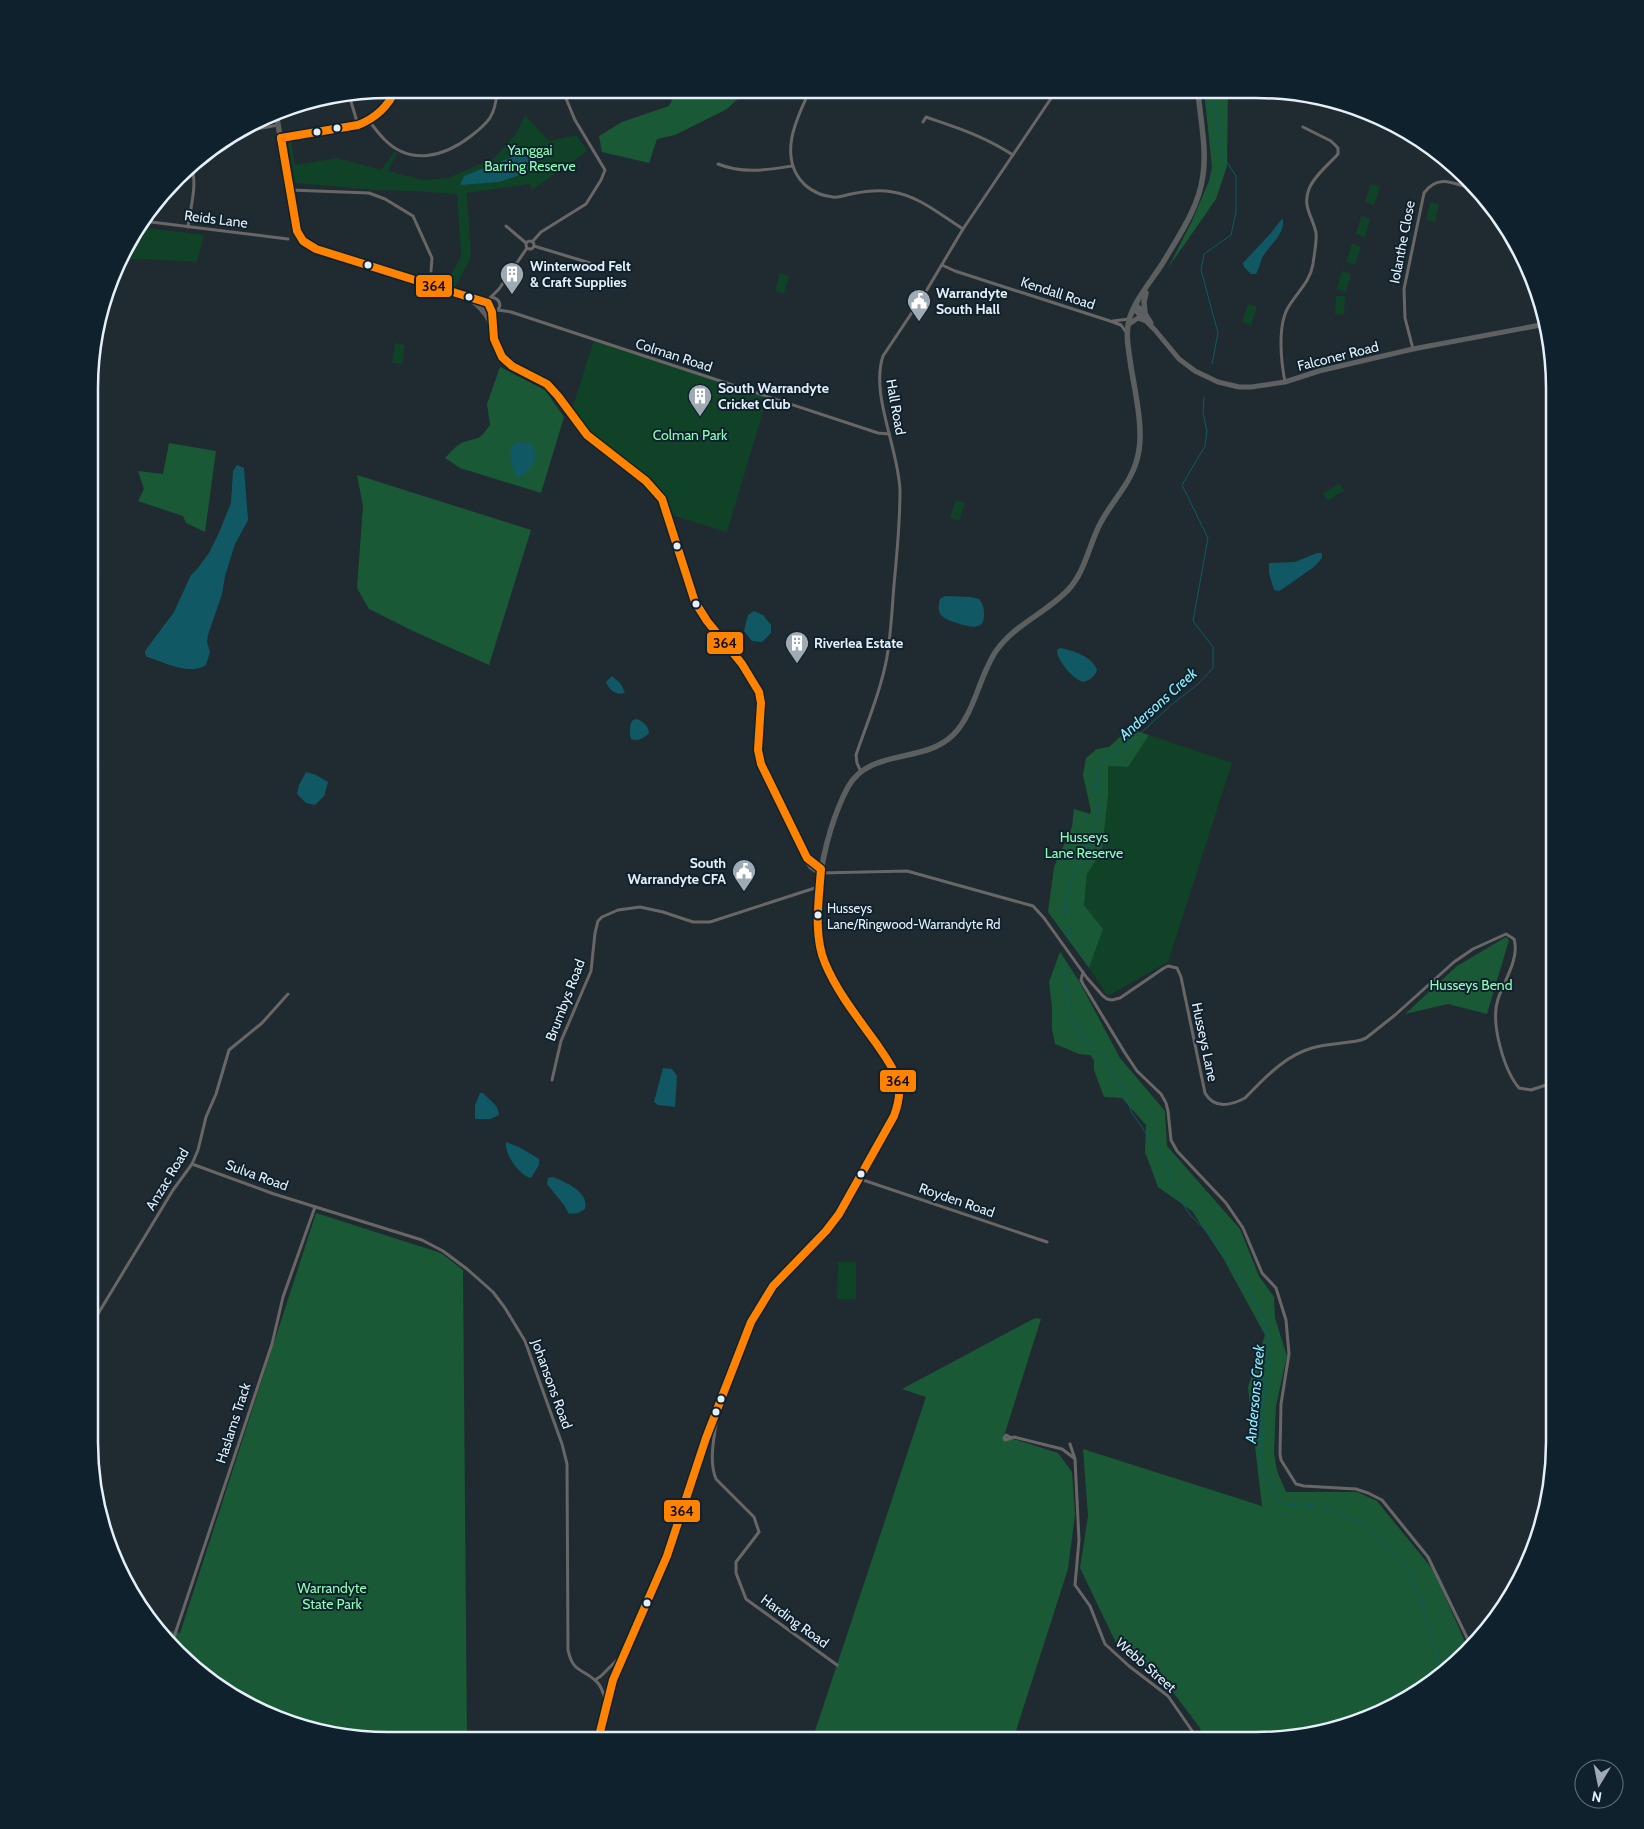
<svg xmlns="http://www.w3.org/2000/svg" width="1644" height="1829" font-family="Cabin,sans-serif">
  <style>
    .green { fill: #104227 }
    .forest { fill: #195936 }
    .water { fill: #105964 }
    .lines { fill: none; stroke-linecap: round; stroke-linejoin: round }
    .stream { stroke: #105964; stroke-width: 1 }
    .minor { stroke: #686766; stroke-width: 3 }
    .secondary { stroke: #5f6061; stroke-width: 5 }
    .primary { stroke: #5c5f60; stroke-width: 5.5 }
    .bus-1-casing { stroke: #10212e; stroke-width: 11 }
    .bus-1 { stroke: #ff8200; stroke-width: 8 }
    .bus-dot { fill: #e4eff8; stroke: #10212e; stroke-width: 2 }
    .labels { text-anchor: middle; stroke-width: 4; stroke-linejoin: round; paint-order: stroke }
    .bus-label { font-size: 13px; fill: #e4eff8; stroke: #10212e; text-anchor: start }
    .park-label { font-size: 14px; fill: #89ffb3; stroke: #10212e }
    .street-label { font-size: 14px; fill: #e4eff8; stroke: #10212e }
    .poi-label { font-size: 14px; font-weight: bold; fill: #e4eff8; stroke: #10212e; text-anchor: start }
    .water-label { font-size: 15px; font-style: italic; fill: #90edfc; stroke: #10212e }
    .rim { fill: none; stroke: #e4eff8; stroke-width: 2.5 }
    .line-badge { stroke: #10212e; stroke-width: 2 }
    .pale-badge-label { font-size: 14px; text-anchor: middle; font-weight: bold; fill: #111 }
  </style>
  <rect width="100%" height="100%" fill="#202a31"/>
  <g class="green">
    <path d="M525 115 549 141 577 135 587 151 532 190 530 184 467 193 471 258 455 287 446 284 461 256 457 194 412 191 376 190 295 183 288 144 291 141 295 165 337 158 381 170 395 151 397 153 388 171 423 180 448 178 494 158 516 134Z"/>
    <path d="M1371 184 1380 187 1374 205 1365 202Z"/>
    <path d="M1430 202 1439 204 1435 222 1426 220Z"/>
    <path d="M1361 216 1370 219 1365 237 1356 234Z"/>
    <path d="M138 227 204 235 197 262 140 259 121 260 129 238Z"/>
    <path d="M1352 244 1361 247 1355 265 1346 262Z"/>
    <path d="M1342 271 1351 274 1346 292 1337 289Z"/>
    <path d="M780 273 789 276 784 294 775 291Z"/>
    <path d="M1336 296H1345L1344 315 1335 314Z"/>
    <path d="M1248 304 1257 307 1251 325 1242 322Z"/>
    <path d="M594 340 767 398 727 532 671 515 661 493 654 483 587 434 572 409Z"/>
    <path d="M395 343 405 345 402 364 392 363Z"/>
    <path d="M1339 483 1344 490 1328 501 1323 494Z"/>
    <path d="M956 500 965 503 959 521 950 518Z"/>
    <path d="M1149 735 1232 763 1168 962 1108 996 1089 968 1103 929 1084 905 1087 874 1102 851 1108 796V766L1128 767Z"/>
    <path d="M838 1262H856V1299H837Z"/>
  </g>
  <g class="forest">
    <path d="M677 90H747L727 109 675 135 657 139 649 163 602 152 599 136 622 122 669 106Z"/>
    <path d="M1204 91H1228L1227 166 1216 199 1168 268 1192 221 1209 181 1212 167Z"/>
    <path d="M500 367 545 390 564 417 541 493 460 468 445 458C450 453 457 444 464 442 481 437 479 440 490 425L487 404Z"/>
    <path d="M169 443 216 451 205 532 186 523 183 516 138 501 144 489 138 471 163 474Z"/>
    <path d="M357 475 531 530 489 665 413 631 369 609 357 588 363 506Z"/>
    <path d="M1133 730 1149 735 1128 767 1108 766V796L1102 851 1087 874 1084 905 1103 929 1089 968 1048 912 1054 867 1072 827 1074 809 1090 814 1091 811 1083 775 1086 758 1097 749 1109 747 1122 735Z"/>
    <path d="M1506 937 1509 940 1487 1014 1448 1004 1405 1014 1457 966Z"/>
    <path d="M1060 952 1079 981 1120 1058 1165 1111 1167 1146 1240 1229 1259 1276 1274 1297 1275 1318 1287 1356 1276 1406 1274 1453 1277 1471 1286 1492H1357L1377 1501 1434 1571 1469 1651 1422 1690 1352 1724 1276 1740H1203L1200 1728 1163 1679 1117 1645 1080 1568 1088 1516 1083 1449 1262 1506 1248 1387 1265 1335 1223 1258 1192 1211 1158 1187 1145 1152 1146 1125 1122 1098 1104 1097 1094 1070V1060L1090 1055 1079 1054 1055 1044 1052 1029V1007L1049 982Z"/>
    <path d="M316 1213 441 1253 463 1270 467 1740H368L292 1724 238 1700 176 1653 168 1642 171 1631 180 1633Z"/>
    <path d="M1035 1318 1041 1319 1004 1436 1058 1453 1072 1472 1075 1515 1068 1569 1013 1740H812L926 1397 902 1389Z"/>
  </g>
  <g class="water">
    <path d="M530 150 534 170 499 182 460 185 464 176Z"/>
    <path d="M1283 219C1285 235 1269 245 1262 258 1260 263 1259 269 1256 274H1251L1244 267 1243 263 1271 233 1281 220Z"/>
    <path d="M518 442 530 443 536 452C535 466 529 471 518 478 512 469 509 458 511 447Z"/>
    <path d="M237 465 244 468 248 520 235 544 225 576 222 594 208 635 207 642 210 652 206 665C188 676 165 662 147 657L145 654V651L174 612 191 575 198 568 209 553 218 535 231 503 233 471Z"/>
    <path d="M1317 553H1322V558L1314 567 1281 590 1278 591 1274 590 1269 573V563L1295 562Z"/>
    <path d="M945 596 970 597 979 599C983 604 984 608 984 614 985 634 964 625 954 622 941 618 936 613 940 599Z"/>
    <path d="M754 611 763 615 771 625V633L762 642 752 641 744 631 748 615Z"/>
    <path d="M1060 648C1072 650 1093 657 1097 670 1095 676 1090 680 1083 682 1073 679 1057 661 1057 650Z"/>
    <path d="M612 676 621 684 625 693C616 696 609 690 606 682Z"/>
    <path d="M637 719C643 721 649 727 649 733 644 738 638 742 631 739 629 733 629 725 633 720Z"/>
    <path d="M306 772 316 775 328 782 324 796 315 805 306 803 297 794 299 785Z"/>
    <path d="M663 1068 672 1069 677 1076 675 1107 658 1105 654 1102Z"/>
    <path d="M480 1093H483C489 1100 499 1105 499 1115L490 1119H475V1105Z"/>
    <path d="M506 1142 519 1147 539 1159V1165L531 1178C520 1176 504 1154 506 1142Z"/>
    <path d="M553 1177C565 1182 590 1192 585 1209L578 1213 569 1214 564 1205 547 1184 548 1178Z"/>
  </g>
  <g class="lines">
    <g class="stream">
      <path d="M1212 364 1218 333 1201 270 1204 254 1231 235 1236 212V176L1223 156 1214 103 1213 91"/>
      <path d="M1069 939 1066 903 1071 881 1087 847 1099 813 1096 784 1100 762 1128 745 1170 706 1198 684 1213 668V647L1193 621 1208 538 1182 485 1205 446 1207 431 1203 413 1204 397"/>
      <path d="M1063 962 1070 1013 1084 1038 1105 1058 1121 1087 1132 1113 1166 1162 1174 1191 1191 1216 1218 1242 1258 1307 1269 1337V1364L1261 1412 1260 1467 1280 1503 1331 1509 1365 1526 1407 1566 1424 1609 1442 1674"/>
    </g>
    <g class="minor">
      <path d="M810 90C796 119 777 158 805 185 813 192 822 196 833 197 839 198 845 195 851 194 865 191 879 189 893 192 919 196 942 216 963 229"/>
      <path d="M395 91C411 95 425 97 441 94"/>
      <path d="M349 95 358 125"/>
      <path d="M369 121C374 127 378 133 384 139 410 166 444 157 471 136 489 122 495 116 497 92"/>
      <path d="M923 122 926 117C958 128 984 136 1013 155"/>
      <path d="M246 131 278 125"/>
      <path d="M281 138 358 125C376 119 389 107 396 89"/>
      <path d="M718 164C743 174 766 170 792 166"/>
      <path d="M290 190 369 193 385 199 413 216 432 258 431 271"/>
      <path d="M143 221 288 239"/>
      <path d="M506 226 526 243"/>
      <path d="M188 227C190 208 199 181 190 164"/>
      <circle cx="530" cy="245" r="4"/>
      <path d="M532 242 541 232 586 204 601 180 605 170 575 120 562 89"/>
      <path d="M534 246 590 263"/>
      <path d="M942 265 955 271 1110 321 1121 325 1126 332"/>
      <path d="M491 297C497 298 500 301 500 306L498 310"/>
      <path d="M487 301 499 289 527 248"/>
      <path d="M492 312 498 310 511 312 878 433 889 434"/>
      <path d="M1113 321 1129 319"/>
      <path d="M1413 349 1405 318 1404 289 1424 193C1438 174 1453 183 1472 189"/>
      <path d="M1285 382C1281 361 1277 324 1289 306 1298 291 1310 282 1313 264 1314 255 1317 242 1316 233 1313 217 1302 207 1309 189 1314 176 1328 165 1338 154V148L1331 141 1303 127"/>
      <path d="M861 772 857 763 856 755C867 723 881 690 887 657 891 634 892 609 894 585 897 554 900 522 900 491 899 449 870 395 883 356L925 293 963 229 1056 91"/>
      <path d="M821 873 907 871 1033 906 1044 918 1087 978 1103 996 1107 999 1112 1000 1120 998 1164 968 1168 966 1177 968 1181 977 1205 1093C1214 1109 1230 1106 1245 1098 1265 1078 1284 1056 1312 1048 1328 1043 1345 1044 1361 1040L1366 1038 1395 1015 1454 962 1473 949 1506 934 1514 939C1520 958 1504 981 1498 999 1490 1023 1504 1070 1519 1088L1531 1090 1555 1082"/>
      <path d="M1083 972 1081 980 1083 984 1125 1053 1137 1071 1161 1094 1166 1103 1168 1111 1171 1140 1177 1151 1226 1203 1243 1228 1262 1273 1276 1288 1286 1320 1289 1354 1281 1404 1280 1454 1281 1460 1296 1484 1304 1486 1356 1489 1368 1493 1382 1500 1428 1557 1472 1648"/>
      <path d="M552 1080 561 1041 591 971 595 933 598 921 602 917 618 910 640 907 663 912 693 922H710L818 887"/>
      <path d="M192 1164 274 1194 422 1240 443 1251 467 1269 493 1292 505 1308 525 1341 562 1444 567 1464 568 1650C573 1673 582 1668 596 1681 602 1686 604 1695 606 1702"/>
      <path d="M860 1179 1047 1242"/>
      <path d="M90 1327 173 1190 192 1164 198 1150 206 1117 216 1094 229 1050 262 1023 288 994"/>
      <path d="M717 1415C715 1436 708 1459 716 1479L754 1517 759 1532 736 1562V1573L746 1599 837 1665"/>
      <path d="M1012 1438 1006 1435 1004 1438 1005 1440 1014 1437 1062 1449 1074 1458"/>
      <path d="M1070 1444 1075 1459 1079 1540 1075 1585 1090 1606 1105 1644 1129 1666 1168 1696 1195 1735 1196 1740"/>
      <path d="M171 1646 272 1344 283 1297 315 1207"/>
      <path d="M595 1680 601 1676 622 1655"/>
    </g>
    <g class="secondary">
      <path d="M1136 305 1145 313 1151 323"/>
      <path d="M1134 309 1155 330 1179 359 1195 371 1218 382 1239 387H1251L1285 382 1319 371 1413 349 1546 324"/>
      <path d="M1129 324 1138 318 1143 320"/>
    </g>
    <g class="primary">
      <path d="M276 113 296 227C299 239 305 244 316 249L469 298 487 302 492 310V325"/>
      <path d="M469 298C477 304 485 311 489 320 495 333 495 349 504 359 515 372 534 374 547 384 564 397 572 419 587 435 610 459 644 472 662 499L695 602 707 621 742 664 759 692 761 703 758 750 761 764 809 864 811 867 820 873"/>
      <path d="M1145 313 1144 302 1146 293"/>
      <path d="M598 1740 613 1680 667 1556 706 1438 751 1322 773 1286 826 1231 839 1214 894 1116 899 1096V1087L895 1073 876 1041 832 980C803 931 822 835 848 787 869 748 924 764 953 735 975 713 979 676 996 651 1015 624 1046 613 1068 590 1085 572 1089 545 1100 524 1114 497 1134 482 1139 450 1143 426 1135 391 1131 367 1129 351 1125 335 1129 320 1135 299 1153 279 1164 261 1180 234 1199 207 1203 175 1207 148 1200 118 1198 91"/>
    </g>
    <g class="bus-1-casing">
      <g id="bus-1">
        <path d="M281 138 297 231 303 241 316 249 488 303 492 312 494 339 502 357 512 366 547 384 558 396 587 435 646 481 662 499 695 602 707 621 742 664 759 692 761 703 758 750 761 764 807 858 821 869C819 899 813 935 825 963 837 992 858 1018 876 1043 884 1055 893 1066 897 1079 902 1091 898 1105 894 1116L839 1214 826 1231 773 1286 751 1322 706 1438 667 1556 613 1680 598 1740"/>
        <path d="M281 138 358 125C376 118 388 107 396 89"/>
      </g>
    </g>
    <use href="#bus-1" class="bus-1"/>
  </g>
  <defs>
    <g id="building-pin" transform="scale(1.25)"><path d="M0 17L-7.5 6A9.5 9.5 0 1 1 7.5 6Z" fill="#9faab2" stroke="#10212e"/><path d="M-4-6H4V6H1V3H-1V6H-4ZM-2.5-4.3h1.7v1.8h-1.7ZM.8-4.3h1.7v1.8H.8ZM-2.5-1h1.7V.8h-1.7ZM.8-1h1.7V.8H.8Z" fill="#fff"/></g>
    <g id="civic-pin" transform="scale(1.25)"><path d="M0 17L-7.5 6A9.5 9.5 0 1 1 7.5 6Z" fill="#9faab2" stroke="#10212e"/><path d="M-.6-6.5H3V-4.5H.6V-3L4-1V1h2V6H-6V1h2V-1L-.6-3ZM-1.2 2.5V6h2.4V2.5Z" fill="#fff"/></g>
  </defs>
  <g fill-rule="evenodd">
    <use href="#building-pin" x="512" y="274"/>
    <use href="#civic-pin" x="919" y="301"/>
    <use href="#building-pin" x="700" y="396"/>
    <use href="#building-pin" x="797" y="643"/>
    <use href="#civic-pin" x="744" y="871"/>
  </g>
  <g class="bus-dot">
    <circle cx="337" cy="128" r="4.5"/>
    <circle cx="317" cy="132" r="4.5"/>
    <circle cx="368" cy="265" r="4.5"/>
    <circle cx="469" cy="297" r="4.5"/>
    <circle cx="677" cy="546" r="4.5"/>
    <circle cx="696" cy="604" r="4.5"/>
    <circle cx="818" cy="915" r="4.5"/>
    <circle cx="861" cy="1174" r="4.5"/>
    <circle cx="721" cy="1399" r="4.5"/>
    <circle cx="716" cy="1412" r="4.5"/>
    <circle cx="647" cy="1603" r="4.5"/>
  </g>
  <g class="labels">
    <g class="bus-label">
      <text x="827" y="913">Husseys<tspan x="827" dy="16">Lane/Ringwood-Warrandyte Rd</tspan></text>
    </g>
    <g class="park-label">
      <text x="530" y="155">Yanggai<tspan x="530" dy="16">Barring Reserve</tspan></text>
      <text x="690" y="440">Colman Park</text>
      <text x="1084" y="842">Husseys<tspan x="1084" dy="16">Lane Reserve</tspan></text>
      <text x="1471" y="990">Husseys Bend</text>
      <text x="332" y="1593">Warrandyte<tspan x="332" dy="16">State Park</tspan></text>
    </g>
    <g class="street-label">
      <text transform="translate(216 219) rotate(7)" y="5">Reids Lane</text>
      <text transform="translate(1402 242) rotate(-79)" y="5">Iolanthe Close</text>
      <text transform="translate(1058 293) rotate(18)" y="5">Kendall Road</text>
      <text transform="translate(674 355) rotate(18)" y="5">Colman Road</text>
      <text transform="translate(1338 356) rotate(-14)" y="5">Falconer Road</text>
      <text transform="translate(896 407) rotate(80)" y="5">Hall Road</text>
      <text transform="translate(565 1000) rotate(-69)" y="5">Brumbys Road</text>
      <text transform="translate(1205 1042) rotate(78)" y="5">Husseys Lane</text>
      <text transform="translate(257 1175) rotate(20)" y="5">Sulva Road</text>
      <text transform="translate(167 1179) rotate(-59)" y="5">Anzac Road</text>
      <text transform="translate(957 1200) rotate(19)" y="5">Royden Road</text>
      <text transform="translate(552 1384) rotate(70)" y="5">Johansons Road</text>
      <text transform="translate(233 1423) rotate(-72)" y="5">Haslams Track</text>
      <text transform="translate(795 1621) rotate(36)" y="5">Harding Road</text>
      <text transform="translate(1146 1665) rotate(41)" y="5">Webb Street</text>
    </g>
    <g class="poi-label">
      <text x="530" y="271">Winterwood Felt<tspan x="530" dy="16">&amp; Craft Supplies</tspan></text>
      <text x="936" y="298">Warrandyte<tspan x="936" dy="16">South Hall</tspan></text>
      <text x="718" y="393">South Warrandyte<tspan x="718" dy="16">Cricket Club</tspan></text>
      <text x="814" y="648">Riverlea Estate</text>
      <text x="726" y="868" text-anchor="end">South<tspan x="726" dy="16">Warrandyte CFA</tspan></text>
    </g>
    <g class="water-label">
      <text transform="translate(1158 704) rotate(-42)" y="5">Andersons Creek</text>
      <text transform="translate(1255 1394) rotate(-85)" y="5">Andersons Creek</text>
    </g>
  </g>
  <path d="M0 0H1644V1829H0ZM388 98H1256A290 290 0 0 1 1546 388V1442A290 290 0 0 1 1256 1732H388A290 290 0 0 1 98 1442V388A290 290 0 0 1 388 98Z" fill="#10212e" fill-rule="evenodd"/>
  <path class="rim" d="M388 98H1256A290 290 0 0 1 1546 388V1442A290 290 0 0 1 1256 1732H388A290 290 0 0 1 98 1442V388A290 290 0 0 1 388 98Z"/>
  <g class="line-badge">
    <rect x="415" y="274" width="38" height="24" rx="5" fill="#ff8200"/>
    <rect x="706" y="631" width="38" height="24" rx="5" fill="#ff8200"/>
    <rect x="879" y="1069" width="38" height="24" rx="5" fill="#ff8200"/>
    <rect x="663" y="1499" width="38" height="24" rx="5" fill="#ff8200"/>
  </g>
  <g class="pale-badge-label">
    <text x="434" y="291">364</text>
    <text x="725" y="648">364</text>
    <text x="898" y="1086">364</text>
    <text x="682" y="1516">364</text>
  </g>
  <g transform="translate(1599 1784) rotate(190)"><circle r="24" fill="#10212e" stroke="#65737f"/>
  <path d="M0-4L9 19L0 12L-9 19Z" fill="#9faab2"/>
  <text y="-8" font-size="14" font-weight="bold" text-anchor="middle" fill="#e4eff8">N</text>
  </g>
</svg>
